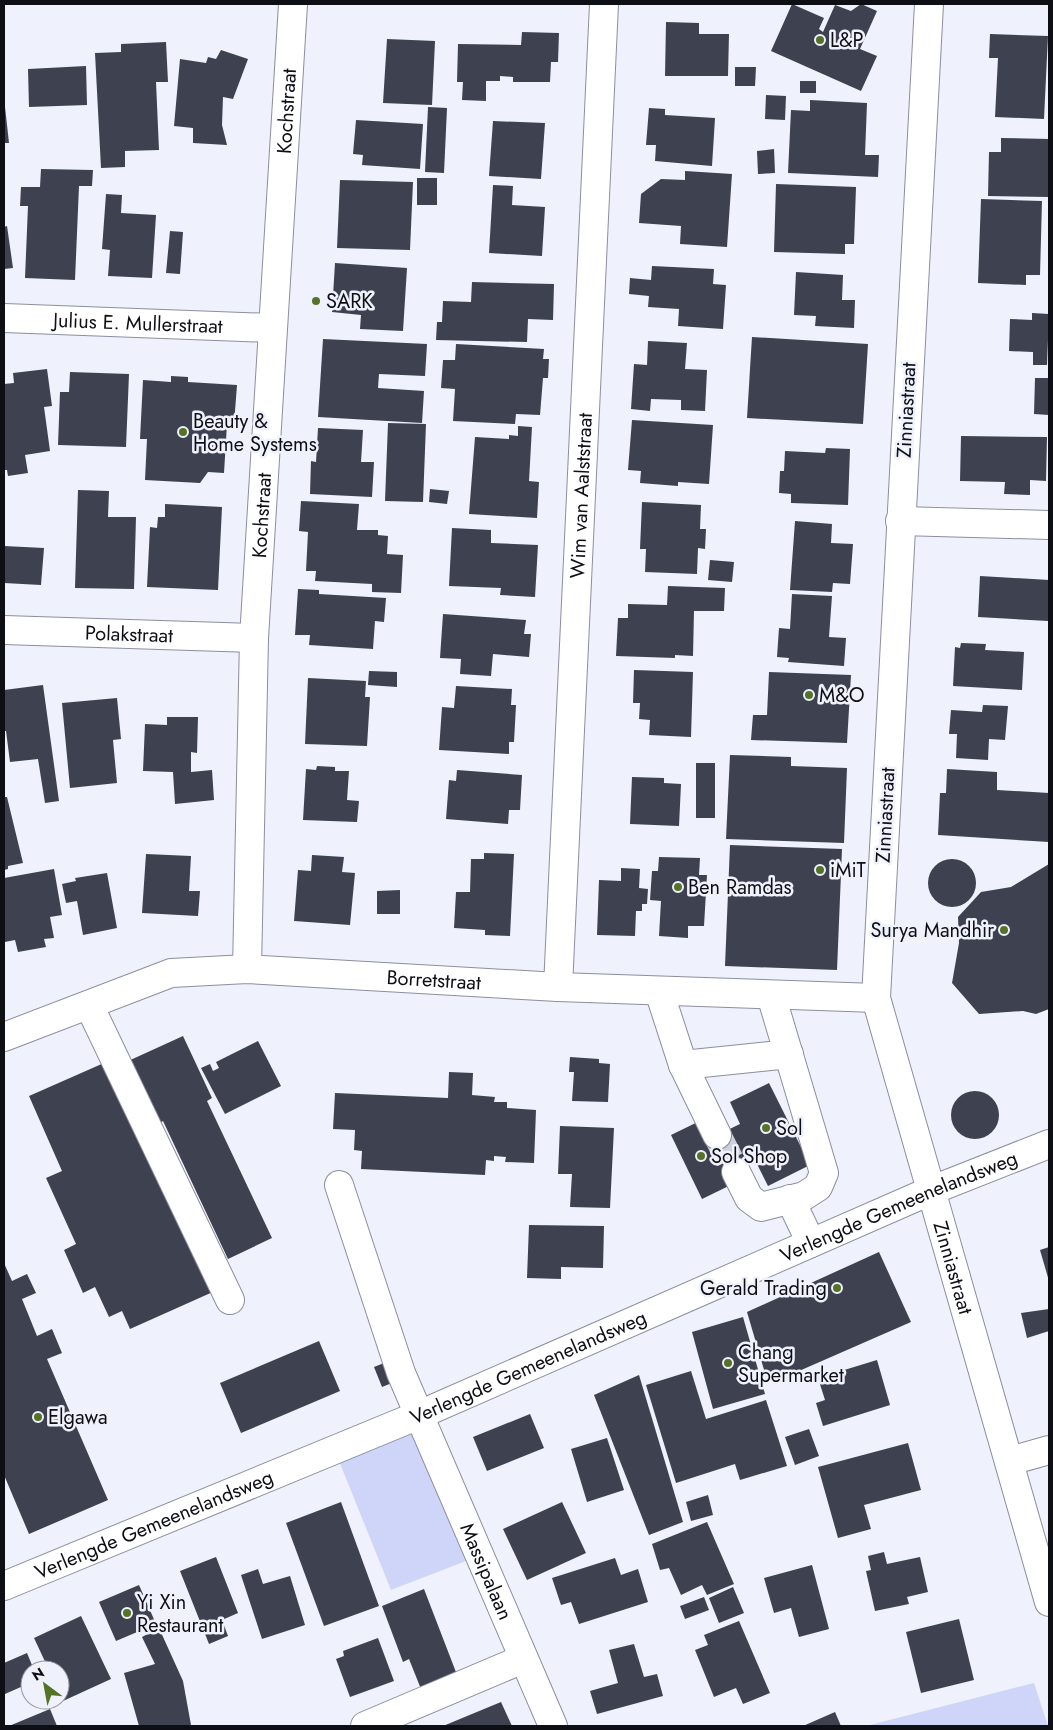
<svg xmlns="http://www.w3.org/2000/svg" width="1053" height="1730" font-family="Jost,sans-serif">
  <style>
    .green { fill: #cfd5f8 }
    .building { fill: #3e4150 }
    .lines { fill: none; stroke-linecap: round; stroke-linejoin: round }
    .minor-tunnel { stroke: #cdcfd9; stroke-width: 28; stroke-dasharray: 28 14; stroke-linecap: butt }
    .minor-casing { stroke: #8b8e9f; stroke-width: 30 }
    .minor { stroke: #fff; stroke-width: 28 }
    .poi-dot { fill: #557226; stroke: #eff1fc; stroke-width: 2 }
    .labels { text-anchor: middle; stroke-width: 5; stroke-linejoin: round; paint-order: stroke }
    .poi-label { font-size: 20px; fill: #0e0f15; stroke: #eff1fc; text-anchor: start }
    .street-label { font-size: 20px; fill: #0e0f15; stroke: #eff1fc }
  </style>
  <rect width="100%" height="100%" fill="#eff1fc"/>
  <g class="green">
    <path d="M418 1430 471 1559 391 1590 339 1461Z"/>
    <path d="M1034 1683 1048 1726H866Z"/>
  </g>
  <g class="building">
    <path d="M792 4 824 18 819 29 823 32 835 5 851 11 861 4 877 11 860 49 877 56 861 91 771 51Z"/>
    <path d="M666 22 699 23V34H729L728 76H665Z"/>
    <path d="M522 32 559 33 558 62H551L550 82H513V77L500 76V81H486V101L462 100 463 82H457L458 44 521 45Z"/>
    <path d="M990 34 1048 36 1044 119 995 117 998 58H989Z"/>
    <path d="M387 39 435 41 432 105 383 103Z"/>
    <path d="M166 42 168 82H156L159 150 125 151V167L101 168 95 53 121 52V44Z"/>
    <path d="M221 50 248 59 233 99 223 97 222 125 227 145 193 143V128L174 126 180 59 206 63 208 57 216 59Z"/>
    <path d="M86 66 87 105 29 107 28 69Z"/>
    <path d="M735 67H756L755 86H735Z"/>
    <rect x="800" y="81" width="16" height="12"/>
    <path d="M766 95 786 96 785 120 765 119Z"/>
    <path d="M4 98 9 143H4Z"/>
    <path d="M810 100 867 103 865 155H879L878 177 788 173 791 110 810 111Z"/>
    <path d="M428 107 447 108 444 173 425 172Z"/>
    <path d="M649 108 665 109V115L715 118 712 166 655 161 656 145H646Z"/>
    <path d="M356 120 423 124 420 169 362 165 363 155 353 154Z"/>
    <path d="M493 121 545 123 541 179 489 176Z"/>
    <path d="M1001 138 1049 139V197L988 196 989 152H1001Z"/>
    <path d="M774 149 775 173 758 174 757 151Z"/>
    <path d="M41 169 93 170 92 186H79L75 280 25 278 28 206H20L21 187H40Z"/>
    <path d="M685 171 732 174 727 247 680 244 681 226 639 223 641 194 661 179 685 180Z"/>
    <rect x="417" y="178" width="20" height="27"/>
    <path d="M340 180 413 182 410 250 337 248Z"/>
    <path d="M776 184 856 187 854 244H845V254L774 252Z"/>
    <path d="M493 185 513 186 512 205 545 207 542 256 489 253Z"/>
    <path d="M106 194 122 195 121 213 156 215 152 278 108 276 110 250 102 249Z"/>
    <path d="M981 199 1042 201 1040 275H1026V285L978 283Z"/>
    <path d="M7 226 13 268 4 269V227Z"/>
    <path d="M170 231 183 232 180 274 166 273Z"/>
    <path d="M335 263 407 268 403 331 360 329 361 315 332 312Z"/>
    <path d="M652 266 714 269 713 284 726 285 723 329 678 326 679 309 648 307 649 296 629 294 630 278 651 280Z"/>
    <path d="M796 272 843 275 842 300H855L854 328 815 326 816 316 794 315Z"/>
    <path d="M472 282 554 284 553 320 528 319 527 342 436 340 437 322H442L443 301 471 302Z"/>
    <path d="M1032 313 1049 314 1047 365H1033V352L1009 351 1010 319 1032 320Z"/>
    <path d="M752 337 868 344 863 424 747 418Z"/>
    <path d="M323 339 427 344 425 376 379 374 378 388 424 391 422 423 318 417Z"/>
    <path d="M648 341 687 343 685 369 707 370 705 411 681 410V400L651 399 650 411 631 409 634 364 647 365Z"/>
    <path d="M456 344 544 349 543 359H549L548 378H543L540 415 516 414 515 424 453 421 455 389 441 388 443 360H455Z"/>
    <path d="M47 369 52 406 44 407 50 451 25 455 28 473 8 476 7 470H4V384L14 383 13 373Z"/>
    <path d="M70 372 129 374 126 447 58 445 60 392H69Z"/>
    <path d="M171 376 188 377V382L237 385 234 424H227L224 473 208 472 200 483 145 480 147 439H140L143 380 171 382Z"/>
    <path d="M1035 378H1049V415L1034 414Z"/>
    <path d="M632 420 713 425 709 484 678 482V486L640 483 641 471 628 470Z"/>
    <path d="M388 423 426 424 423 502 385 501Z"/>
    <path d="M518 426 532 427 529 481 539 482 537 518 469 514 475 437 509 439V435L518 436Z"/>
    <path d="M318 428 363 430 361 462H374L372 497 310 494 311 461 316 462Z"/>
    <path d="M961 436 1047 437 1046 481 1030 480V495L1004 494 1005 482 960 481Z"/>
    <path d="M826 448 850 449 848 505 791 503V494L779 493 780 471H784L785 451 825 453Z"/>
    <path d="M430 489 449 491 447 504 429 502Z"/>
    <path d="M78 490 109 491 108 517H136L134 589 75 588Z"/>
    <path d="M301 501 359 504 357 530H378V535L388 536 387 554 403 555 401 593 372 592V584L315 581 316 571H306L308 532 299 531Z"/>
    <path d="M642 502 701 505 700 529H706L705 549 698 548 697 574 645 572 646 549H640Z"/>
    <path d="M165 504 222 507 218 590 147 587 150 527 157 528 158 517H165Z"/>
    <path d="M795 521 832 524 831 543 853 544 850 584 833 583 832 592 790 590Z"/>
    <path d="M452 528 491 530V543L538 545 535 597 500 595 501 588 449 586Z"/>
    <path d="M4 546 44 548 41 585 4 583Z"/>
    <path d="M710 560 734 562 732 582 708 580Z"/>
    <path d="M980 576 1049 580 1048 621 978 617Z"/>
    <path d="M668 586 725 588 724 611H694L693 656 675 655V658L616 656 618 618H628V604L667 605Z"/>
    <path d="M298 589 319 590V594L386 598 384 622 375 621 373 649 309 645 310 635H295Z"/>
    <path d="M792 594 832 596 829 637 846 638 844 666 788 662 789 658 777 657 779 628 790 629Z"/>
    <path d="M443 614 526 620 524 634H531L529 657 493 654 491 676 460 674 461 659 440 658Z"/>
    <path d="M961 643 986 644 985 650 1024 652 1022 690 953 686 955 647 960 648Z"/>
    <path d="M634 670 693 672 691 737 649 735 650 720 639 719 640 703H633Z"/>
    <path d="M369 671 397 672V687L368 685Z"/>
    <path d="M769 672 851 675 847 743 751 740 753 715H767Z"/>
    <path d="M308 678 366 681 365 697H370L367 746 305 744Z"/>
    <path d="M43 685 59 801 45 803 38 759 10 762 6 731H4V690Z"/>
    <path d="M456 686 512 689 511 705H516L514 742H509V754L439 750 442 707 454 708Z"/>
    <path d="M117 698 121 739 113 740 117 783 70 788 62 703Z"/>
    <path d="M983 705 1008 706 1005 740 989 739 988 760 956 758 957 734H949L951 710 982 712Z"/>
    <path d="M167 717H198L197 753 191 752V772L212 770 214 800 175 804 173 772 143 771 145 724 167 725Z"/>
    <path d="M730 755 791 757V766L847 768 844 843 726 839Z"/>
    <rect x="696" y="763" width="19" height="55"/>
    <path d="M317 766 335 767V771H349L347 800 359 801 357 822 303 820 306 769 316 770Z"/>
    <path d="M947 769 997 772V790L1049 793V842L938 835 940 793H946Z"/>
    <path d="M457 770 522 775 520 810H509L508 824 446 819 449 780 456 781Z"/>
    <path d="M632 777 664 778V783L681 784 679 826 630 824Z"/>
    <path d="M4 797H7L23 863 8 866V869L4 870Z"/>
    <path d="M730 845 842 849 837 970 725 966Z"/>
    <path d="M484 853 514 854 510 936 485 935V930L454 928 456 892H470L471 859H484Z"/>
    <path d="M146 854 191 856 189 891H200L198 916 142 913Z"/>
    <path d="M312 855 344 857 342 872 355 873 350 925 294 921 298 870 311 871Z"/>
    <path d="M659 857 700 858 699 875H707L704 926H688V938L659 936 661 901 650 900 652 871H658Z"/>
    <circle cx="952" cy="883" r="24"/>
    <path d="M1049 864V1009L1036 1014 1023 1011 979 1014 952 983 959 943 958 917 981 892 1011 887Z"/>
    <path d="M621 868 640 869 639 888 648 889 647 904H642V911H636L635 936 597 935 599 880 621 881Z"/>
    <path d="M54 869 62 915 50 917 54 938 44 939 46 947 18 952 15 940 5 942 4 878Z"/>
    <path d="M107 873 117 928 83 935 77 901 66 903 62 884 76 881 75 878Z"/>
    <path d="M400 890V914H377V891Z"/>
    <path d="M183 1036 212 1098 207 1101 272 1238 228 1259 163 1121 156 1125 126 1062Z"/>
    <path d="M258 1041 281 1086 225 1114 201 1068 210 1064 213 1071 219 1068 216 1062Z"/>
    <path d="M570 1057 599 1059V1063L610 1064 608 1102 572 1101 574 1072H569Z"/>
    <path d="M113 1059 215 1291 130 1329 122 1311 109 1317 95 1287 83 1293 64 1250 76 1244 46 1178 62 1171 29 1096Z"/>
    <path d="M449 1072 473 1073 472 1095 495 1097 494 1102H507V1108L536 1110 534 1163 505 1162 506 1157 494 1156V1161L486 1160 485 1175 361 1169 362 1151 354 1150 355 1130 333 1129 335 1093 448 1098Z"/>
    <path d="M769 1083 810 1165 768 1186 756 1162 731 1175 739 1181 702 1199 671 1135 708 1117 713 1137 740 1124 730 1102Z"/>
    <circle cx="975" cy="1115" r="24"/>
    <path d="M560 1126 614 1128 610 1208 570 1207 572 1174H558Z"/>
    <path d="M529 1225 604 1226 603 1268 561 1267V1279L527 1278Z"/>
    <path d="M1049 1247V1281L1040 1250Z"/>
    <path d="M879 1252 911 1322 799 1371 767 1380 747 1312Z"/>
    <path d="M4 1263 12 1281 27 1274 36 1293 22 1299 37 1336 52 1329 62 1353 47 1359 108 1500 29 1534 4 1475Z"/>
    <path d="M1049 1309V1331L1027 1338 1021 1313Z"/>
    <path d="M743 1317 765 1394 713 1409 692 1332Z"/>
    <path d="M319 1341 340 1391 241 1433 220 1383Z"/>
    <path d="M877 1360 890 1405 823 1426 816 1403 825 1400 818 1378Z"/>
    <path d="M389 1361 397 1381 382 1387 374 1367Z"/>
    <path d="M691 1371 706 1419 766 1400 787 1466 740 1480 735 1464 676 1483 646 1385Z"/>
    <path d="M639 1375 683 1522 649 1535 594 1395Z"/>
    <path d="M530 1414 544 1448 487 1471 473 1437Z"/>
    <path d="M809 1429 819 1456 795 1465 785 1437Z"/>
    <path d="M607 1438 624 1490 587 1502 571 1449Z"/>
    <path d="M908 1443 921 1490 864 1505 871 1529 838 1538 818 1467Z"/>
    <path d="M708 1495 713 1515 691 1521 686 1502Z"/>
    <path d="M341 1502 379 1606 324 1626 286 1523Z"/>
    <path d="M562 1502 586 1553 527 1580 503 1529Z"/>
    <path d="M707 1522 734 1584 707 1595 702 1585 681 1595 669 1568 660 1570 652 1544Z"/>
    <path d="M884 1552 887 1564 920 1557 928 1592 907 1597 909 1604 875 1611 866 1571 871 1570 868 1556Z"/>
    <path d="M216 1557 238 1613 222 1620 228 1636 209 1644 180 1571Z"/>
    <path d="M615 1558 621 1575 638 1569 648 1602 579 1624 571 1602 561 1605 552 1578Z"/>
    <path d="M812 1565 829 1629 799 1637 791 1608 774 1613 764 1578Z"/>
    <path d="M258 1569 263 1584 290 1576 305 1625 262 1639 241 1575Z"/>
    <path d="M139 1585 156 1624 116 1641 99 1602Z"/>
    <path d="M733 1587 744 1613 719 1623 709 1598Z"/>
    <path d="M424 1589 459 1680 423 1694 409 1659 403 1662 382 1606Z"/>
    <path d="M704 1597 709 1610 685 1619 680 1606Z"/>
    <path d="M81 1616 111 1679 63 1701 60 1694V1670H49L34 1638Z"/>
    <path d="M959 1619 974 1680 921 1693 906 1632Z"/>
    <path d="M739 1621 770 1693 743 1704 736 1688 714 1697 695 1650 708 1645 704 1635Z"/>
    <path d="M159 1628 183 1681 191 1725 139 1726 124 1673 155 1664 142 1637Z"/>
    <path d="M378 1638 394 1681 350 1697 336 1659 344 1656 343 1651Z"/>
    <path d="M634 1644 644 1677 657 1674 663 1696 597 1714 590 1691 618 1683 609 1650Z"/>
    <path d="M27 1653 34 1670H30V1683L5 1694 4 1663Z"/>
    <path d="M501 1702 512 1726H443Z"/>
    <path d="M50 1709 57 1726H9Z"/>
    <path d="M835 1712 841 1726H803Z"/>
  </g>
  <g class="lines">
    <path class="minor-tunnel" d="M717 1135 736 1172"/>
    <g class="minor-casing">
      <g id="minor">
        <path id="s1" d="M929 4 876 998 1049 1602"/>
        <path id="s2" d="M4 318 272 328"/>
        <path d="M900 521 1049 525"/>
        <path id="s3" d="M4 630 254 638"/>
        <path id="s4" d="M247 969 254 638 293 4"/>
        <path id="s5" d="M558 987 604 4"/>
        <path d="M659 991 683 1065 717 1135"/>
        <path d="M89 1005 230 1300"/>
        <path id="s6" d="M4 1037 171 973 247 969 558 987 876 998"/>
        <path d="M683 1065 789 1054"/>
        <path d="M736 1172 749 1198 761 1207 804 1196 818 1187 824 1173 771 995"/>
        <path id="s7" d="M339 1185 401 1373 553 1726"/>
        <path d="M790 1199 811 1243"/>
        <path d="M1010 1461 1049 1450"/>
        <path id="s8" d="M4 1586 419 1415 930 1191 1049 1144"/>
        <path d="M365 1726 523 1659"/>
      </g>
    </g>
    <use href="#minor" class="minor"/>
  </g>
  <g class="poi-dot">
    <circle cx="820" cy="40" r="5"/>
    <circle cx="316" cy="301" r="5"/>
    <circle cx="183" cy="432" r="5"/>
    <circle cx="809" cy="695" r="5"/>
    <circle cx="820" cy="870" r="5"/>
    <circle cx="678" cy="887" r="5"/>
    <circle cx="1004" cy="930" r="5"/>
    <circle cx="766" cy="1128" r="5"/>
    <circle cx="701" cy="1156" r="5"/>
    <circle cx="837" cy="1288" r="5"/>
    <circle cx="728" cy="1363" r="5"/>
    <circle cx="38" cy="1417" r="5"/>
    <circle cx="127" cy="1613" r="5"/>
  </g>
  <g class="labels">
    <g class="poi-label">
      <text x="830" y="47">L&amp;P</text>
      <text x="326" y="308">SARK</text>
      <text x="193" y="428">Beauty &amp;<tspan x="193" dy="23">Home Systems</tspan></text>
      <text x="819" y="702">M&amp;O</text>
      <text x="830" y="877">iMiT</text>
      <text x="688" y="894">Ben Ramdas</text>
      <text x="994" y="937" text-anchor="end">Surya Mandhir</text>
      <text x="776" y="1135">Sol</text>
      <text x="711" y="1163">Sol Shop</text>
      <text x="827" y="1295" text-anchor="end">Gerald Trading</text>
      <text x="738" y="1359">Chang<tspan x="738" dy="23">Supermarket</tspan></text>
      <text x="48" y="1424">Elgawa</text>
      <text x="137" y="1609">Yi Xin<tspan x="137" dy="23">Restaurant</tspan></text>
    </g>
    <g class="street-label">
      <text dy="7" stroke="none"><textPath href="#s4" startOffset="859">Kochstraat</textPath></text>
      <text dy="7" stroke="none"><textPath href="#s2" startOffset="134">Julius E. Mullerstraat</textPath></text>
      <text transform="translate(906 410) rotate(-87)" y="7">Zinniastraat</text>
      <text dy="7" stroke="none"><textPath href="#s5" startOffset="492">Wim van Aalststraat</textPath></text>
      <text dy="7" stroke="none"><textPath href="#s4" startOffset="454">Kochstraat</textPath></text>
      <text dy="7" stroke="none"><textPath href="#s3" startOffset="125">Polakstraat</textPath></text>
      <text transform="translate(885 815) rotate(-87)" y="7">Zinniastraat</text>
      <text dy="7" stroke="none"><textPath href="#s6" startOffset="442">Borretstraat</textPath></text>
      <text dy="7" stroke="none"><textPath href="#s8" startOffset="972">Verlengde Gemeenelandsweg</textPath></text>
      <text dy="7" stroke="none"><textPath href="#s1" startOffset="1276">Zinniastraat</textPath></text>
      <text dy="7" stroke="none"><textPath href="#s8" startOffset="568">Verlengde Gemeenelandsweg</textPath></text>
      <text dy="7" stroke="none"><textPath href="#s8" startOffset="162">Verlengde Gemeenelandsweg</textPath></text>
      <text dy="7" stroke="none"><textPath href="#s7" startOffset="414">Massipalaan</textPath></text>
    </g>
  </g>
  <rect width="1053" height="1730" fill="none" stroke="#0e0f15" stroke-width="10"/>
  <g transform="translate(45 1685) rotate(328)"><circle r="24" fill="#eff1fc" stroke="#9597a0"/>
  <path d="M0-4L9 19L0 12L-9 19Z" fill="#557226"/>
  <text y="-8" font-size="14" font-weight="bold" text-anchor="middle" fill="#0e0f15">N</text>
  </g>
</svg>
